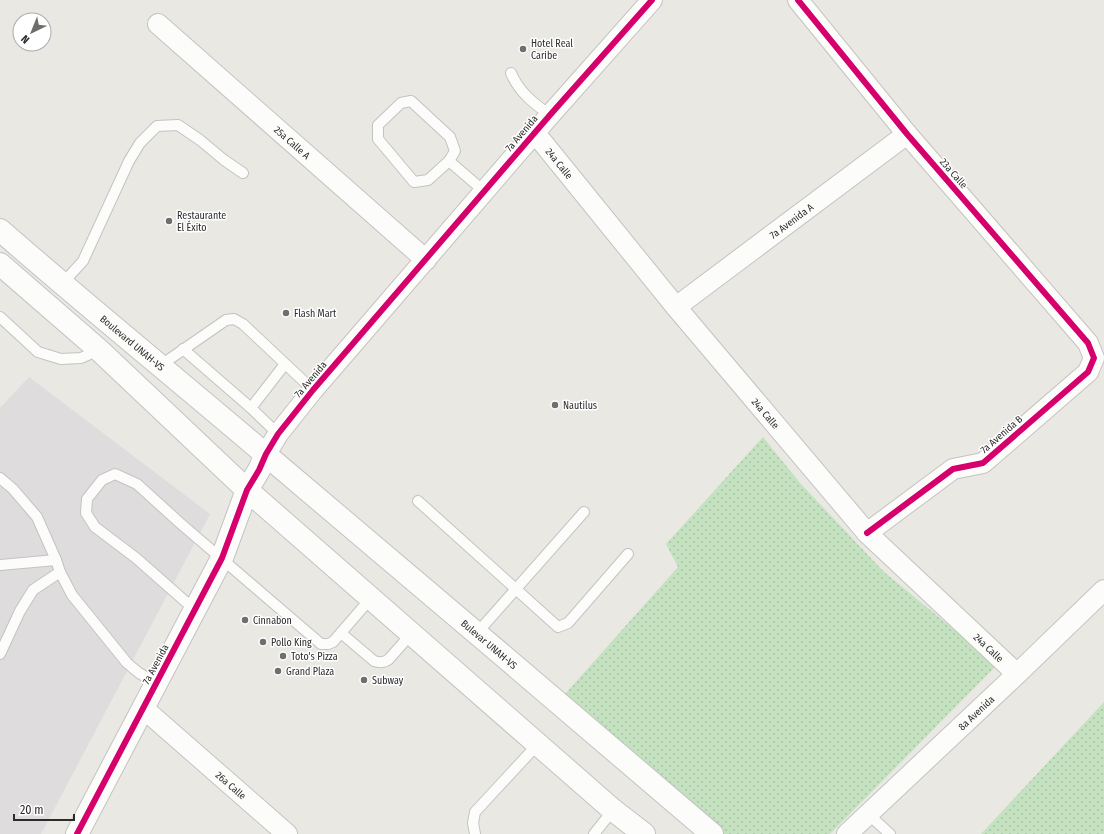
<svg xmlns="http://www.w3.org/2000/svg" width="1104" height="834" font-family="'Fira Sans Condensed',sans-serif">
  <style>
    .industrial { fill: #dfdcde }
    .green { fill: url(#green-dots) }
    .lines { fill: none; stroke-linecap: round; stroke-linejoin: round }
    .lane-casing { stroke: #c4c3c2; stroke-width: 12 }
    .street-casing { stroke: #c4c3c2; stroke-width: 22 }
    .secondary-casing { stroke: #c4c3c2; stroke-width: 24 }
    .lane { stroke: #fcfcfb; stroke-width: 10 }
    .street { stroke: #fcfcfb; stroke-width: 20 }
    .secondary { stroke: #fcfcfb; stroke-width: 22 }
    .cycleway-casing { stroke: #fff; stroke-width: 8 }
    .cycleway { stroke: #d6006c; stroke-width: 6 }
    .poi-dot { fill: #6e6e6c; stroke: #fff; stroke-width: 1.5 }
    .labels { text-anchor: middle; stroke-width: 3; stroke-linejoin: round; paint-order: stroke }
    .poi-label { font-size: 10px; fill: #2c2c2c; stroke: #fff; text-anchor: start }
    .street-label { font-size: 10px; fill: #2c2c2c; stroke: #fff }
  </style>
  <defs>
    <pattern id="green-dots" width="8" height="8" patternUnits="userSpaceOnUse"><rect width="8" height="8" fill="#c4e2bf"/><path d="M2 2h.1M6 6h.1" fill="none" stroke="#a9c2a4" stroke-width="1.8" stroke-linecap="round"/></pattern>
  </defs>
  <rect width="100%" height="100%" fill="#e9e8e3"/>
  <path class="industrial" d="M29 377 210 514 41 834H0V408Z"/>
  <g class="green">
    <path d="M763 437 800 483 884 572 997 665 830 834H712L558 702 678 567 666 544Z"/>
    <path d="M1104 701V834H981L1104 702Z"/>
  </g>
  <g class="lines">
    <g class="lane-casing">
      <g id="lane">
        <path d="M511 73C519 92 533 103 550 115"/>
        <path d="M411 101 450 137 455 151 449 161 428 180 414 182 378 139V125L401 103Z"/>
        <path d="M449 161 485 192"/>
        <path d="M62 284 83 261 129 161 140 143 157 126 178 125 200 140 224 160 243 173"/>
        <path d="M0 317 38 352 61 359 81 358 99 350"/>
        <path d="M183 349 251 408 278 434"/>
        <path d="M161 365 226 320 234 319 243 324 313 390"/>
        <path d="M251 408 285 364"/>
        <path d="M0 478 13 489 37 517 56 560 60 572 72 595 127 663 139 673 156 683"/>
        <path d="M418 501 558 627 568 623 628 554"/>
        <path d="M0 565 56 560"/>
        <path d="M195 610 136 558 95 527 86 513 87 499 102 480 115 474 137 484 180 523 321 644H328L333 642 371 598"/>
        <path d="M341 633 374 661C380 663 384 663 389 659L411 634"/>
        <path d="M477 633 584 512"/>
        <path d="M0 654 20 611 33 590 60 572"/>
        <path d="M868 814 890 834"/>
        <path d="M475 834 473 823 475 812 538 744"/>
        <path d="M594 834 613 810"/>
      </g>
    </g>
    <g class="street-casing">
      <g id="street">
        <path d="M798 0 907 134 1088 343 1094 358 1088 372 983 463 953 469 867 533"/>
        <path id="s1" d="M158 24 426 260"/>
        <path id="s2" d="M535 133 676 307 867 533 1017 674"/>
        <path id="s3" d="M676 307 907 134"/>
        <path d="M266 454 278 434 313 390 550 115 652 0"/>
        <path id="s4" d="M143 708 287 834"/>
        <path id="s5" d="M847 834 1017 674 1104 590"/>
      </g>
    </g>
    <g class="secondary-casing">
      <g id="secondary">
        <path id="s6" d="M0 230C87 306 177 379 265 454 415 580 563 707 712 834"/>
        <path d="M0 264 99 350 247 490 613 810 644 834"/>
        <path d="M77 834 222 558 247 490 259 470 266 454"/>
      </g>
    </g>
    <use href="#lane" class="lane"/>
    <use href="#street" class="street"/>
    <use href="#secondary" class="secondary"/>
    <g class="cycleway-casing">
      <g id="cycleway">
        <path d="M798 0 907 134 1088 343 1094 358 1088 372 983 463 953 469 867 533"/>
        <path d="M77 834 222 558 247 490 259 470 266 454 278 434 313 390 550 115 652 0"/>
      </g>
    </g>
    <use href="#cycleway" class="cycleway"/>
  </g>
  <g class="poi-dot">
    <circle cx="523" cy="49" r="4"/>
    <circle cx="169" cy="221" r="4"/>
    <circle cx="286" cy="313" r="4"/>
    <circle cx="555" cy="405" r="4"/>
    <circle cx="245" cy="620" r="4"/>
    <circle cx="263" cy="642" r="4"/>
    <circle cx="283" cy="656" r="4"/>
    <circle cx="278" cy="671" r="4"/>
    <circle cx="364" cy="680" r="4"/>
  </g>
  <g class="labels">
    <g class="poi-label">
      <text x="531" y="47">Hotel Real<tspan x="531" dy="12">Caribe</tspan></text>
      <text x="177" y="219">Restaurante<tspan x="177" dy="12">El Éxito</tspan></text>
      <text x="294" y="317">Flash Mart</text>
      <text x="563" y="409">Nautilus</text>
      <text x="253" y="624">Cinnabon</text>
      <text x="271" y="646">Pollo King</text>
      <text x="291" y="660">Toto's Pizza</text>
      <text x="286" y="675">Grand Plaza</text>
      <text x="372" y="684">Subway</text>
    </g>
    <g class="street-label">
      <text transform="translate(521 133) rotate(-50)" y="4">7a Avenida</text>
      <text dy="4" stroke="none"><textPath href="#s1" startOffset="179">25a Calle A</textPath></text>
      <text dy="4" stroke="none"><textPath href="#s2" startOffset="39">24a Calle</textPath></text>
      <text transform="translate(954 173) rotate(49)" y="4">23a Calle</text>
      <text dy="4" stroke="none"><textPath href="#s3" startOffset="144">7a Avenida A</textPath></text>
      <text dy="4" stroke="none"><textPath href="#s6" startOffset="174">Boulevard UNAH-VS</textPath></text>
      <text transform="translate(310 379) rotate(-50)" y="4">7a Avenida</text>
      <text dy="4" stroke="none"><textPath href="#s2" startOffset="363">24a Calle</textPath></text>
      <text transform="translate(1001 434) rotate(-41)" y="4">7a Avenida B</text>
      <text dy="4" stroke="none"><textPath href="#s6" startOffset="641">Bulevar UNAH-VS</textPath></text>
      <text dy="4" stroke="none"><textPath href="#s2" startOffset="687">24a Calle</textPath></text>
      <text transform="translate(155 664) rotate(-62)" y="4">7a Avenida</text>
      <text dy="4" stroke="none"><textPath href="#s5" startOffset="177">8a Avenida</textPath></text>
      <text dy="4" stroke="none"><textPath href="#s4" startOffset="117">26a Calle</textPath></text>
    </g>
  </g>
  <g transform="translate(32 32) rotate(223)"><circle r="19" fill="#ffffff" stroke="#ababab"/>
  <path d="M0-3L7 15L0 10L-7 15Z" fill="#6e6e6c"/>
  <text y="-6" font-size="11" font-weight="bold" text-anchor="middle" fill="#2c2c2c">N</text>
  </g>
  <path d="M14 814v6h60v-6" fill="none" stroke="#2c2c2c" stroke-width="2"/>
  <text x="20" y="814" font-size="12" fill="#2c2c2c" stroke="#ffffff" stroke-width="3" paint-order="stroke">20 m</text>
</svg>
